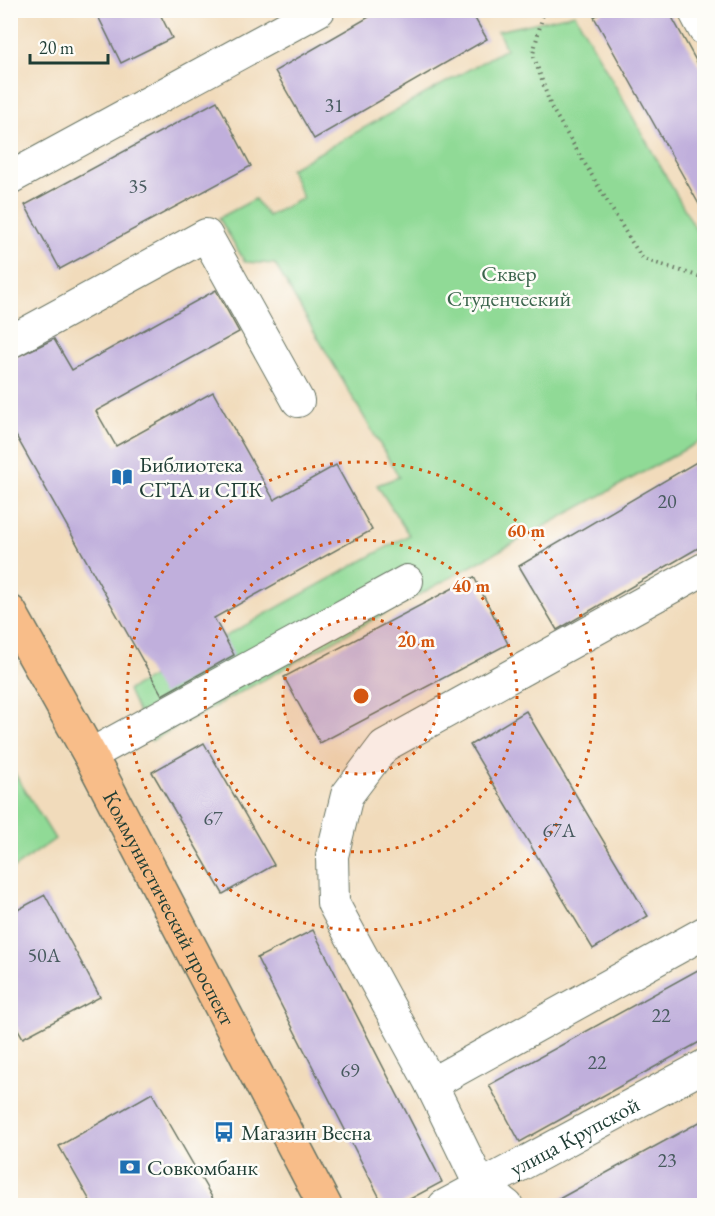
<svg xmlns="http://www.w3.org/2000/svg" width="715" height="1216" font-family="'EB Garamond',serif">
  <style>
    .green { fill: #90da96; stroke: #588c65; stroke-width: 1.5 }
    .building { fill: #c0afdc }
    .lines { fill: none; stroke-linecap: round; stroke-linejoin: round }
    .minor-casing { stroke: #687463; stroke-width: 34 }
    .major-casing { stroke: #687463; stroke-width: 36 }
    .path { stroke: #687463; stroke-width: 4; stroke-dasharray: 1.5 4.5; stroke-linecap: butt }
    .minor { stroke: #fff; stroke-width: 32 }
    .major { stroke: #f8bd89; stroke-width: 33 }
    .ring { fill: none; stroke: #d45610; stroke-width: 3; stroke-dasharray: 3 6 }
    .labels { text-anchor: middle; stroke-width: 5; stroke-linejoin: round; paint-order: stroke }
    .number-label { font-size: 20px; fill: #475a5e }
    .park-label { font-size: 22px; fill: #3b644c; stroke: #fdfcf7 }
    .poi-label { font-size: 22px; fill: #1f3d34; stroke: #fdfcf7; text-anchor: start }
    .street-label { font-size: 22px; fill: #1f3d34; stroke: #fdfcf7 }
    .centre { fill: #d45610; stroke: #fdfcf7; stroke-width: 3 }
    .ring-label { font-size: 18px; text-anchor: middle; font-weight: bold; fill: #d45610; stroke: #fdfcf7; stroke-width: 5; stroke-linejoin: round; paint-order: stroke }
  </style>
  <rect width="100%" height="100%" fill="#fdfcf7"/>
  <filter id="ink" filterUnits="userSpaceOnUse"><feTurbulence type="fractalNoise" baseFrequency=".0167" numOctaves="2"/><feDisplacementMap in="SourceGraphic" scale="12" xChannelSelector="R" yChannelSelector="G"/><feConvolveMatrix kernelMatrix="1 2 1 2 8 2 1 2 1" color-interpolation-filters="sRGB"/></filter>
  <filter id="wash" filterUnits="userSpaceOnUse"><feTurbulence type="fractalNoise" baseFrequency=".008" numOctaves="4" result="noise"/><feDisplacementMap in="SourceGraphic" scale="24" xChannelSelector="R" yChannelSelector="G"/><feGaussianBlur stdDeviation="1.35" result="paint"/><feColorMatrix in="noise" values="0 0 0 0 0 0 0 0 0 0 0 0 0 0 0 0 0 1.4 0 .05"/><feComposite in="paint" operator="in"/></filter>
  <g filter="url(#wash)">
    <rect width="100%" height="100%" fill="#f1dbbb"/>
    <g class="green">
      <path d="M575 14 704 244V439L151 741 128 690 409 535 377 485 399 477 275 264 245 262 219 218 255 199 268 216 303 198 290 169 506 49 498 31Z"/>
      <path d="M10 766 55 839 11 870H10Z"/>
    </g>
    <g id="blocks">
      <g class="building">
        <path d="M95 10H158L172 38 121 63Z"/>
        <path d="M381 10H470L487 39 314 139 275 71Z"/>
        <path d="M605 10H668L705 77V215L594 17Z"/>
        <path d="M217 101 251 166 60 269 25 205Z"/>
        <path d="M216 290 239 332 96 411 116 446 213 392 274 500 336 465 372 530 214 618 234 655 162 695 10 425V360L54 339 72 370Z"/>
        <path d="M705 457V544L557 630 519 566Z"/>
        <path d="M474 577 508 644 320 743 284 677Z"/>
        <path d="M526 711 648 916 593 949 470 745Z"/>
        <path d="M204 743 274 865 223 894 152 772Z"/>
        <path d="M45 895 100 997 23 1038 10 1015V914Z"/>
        <path d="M313 930 442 1182 397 1206H384L257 958Z"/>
        <path d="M705 966V1039L520 1142 489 1085Z"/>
        <path d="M152 1093 217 1206H93L59 1146Z"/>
        <path d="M705 1119V1201L697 1206H546Z"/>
      </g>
    </g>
  </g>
  <g filter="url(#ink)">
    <use href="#blocks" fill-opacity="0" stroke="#687463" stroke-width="1.5"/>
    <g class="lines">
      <g class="minor-casing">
        <g id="minor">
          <path d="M694 10 704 29"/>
          <path d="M10 178 319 10"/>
          <path d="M10 342 206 235 298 401"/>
          <path d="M704 569 384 746 347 795 332 856 333 903 431 1084 704 933"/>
          <path d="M90 755 407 581"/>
          <path d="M431 1084 480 1185 507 1206"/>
          <path id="s1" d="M444 1206 704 1066"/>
        </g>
      </g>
      <g class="major-casing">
        <g id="major">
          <path id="s2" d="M10 612 90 755 325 1206"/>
        </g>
      </g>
      <path class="path" d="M544 10 533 54 551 107 631 241 643 259 704 278"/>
      <use href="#minor" class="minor"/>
      <use href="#major" class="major"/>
    </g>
  </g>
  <circle cx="361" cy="696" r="78" fill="#d45610" fill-opacity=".12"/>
  <g class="ring">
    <circle cx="361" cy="696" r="78"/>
    <circle cx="361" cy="696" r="156"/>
    <circle cx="361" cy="696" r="234"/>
  </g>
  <defs>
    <g id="library-bare" transform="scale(1.62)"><path d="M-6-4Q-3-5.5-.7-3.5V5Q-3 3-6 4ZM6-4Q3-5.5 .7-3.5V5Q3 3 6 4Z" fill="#1f6fb2" stroke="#fdfcf7" stroke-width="2.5" paint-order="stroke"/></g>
    <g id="bus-bare" transform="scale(1.62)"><path d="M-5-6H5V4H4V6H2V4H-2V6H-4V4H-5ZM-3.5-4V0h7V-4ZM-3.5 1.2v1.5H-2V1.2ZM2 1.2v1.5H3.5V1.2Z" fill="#1f6fb2" stroke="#fdfcf7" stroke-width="2.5" paint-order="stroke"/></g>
    <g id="bank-bare" transform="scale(1.62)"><path d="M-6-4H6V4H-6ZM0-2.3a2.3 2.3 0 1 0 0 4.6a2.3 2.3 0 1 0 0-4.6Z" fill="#1f6fb2" stroke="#fdfcf7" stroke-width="2.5" paint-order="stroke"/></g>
  </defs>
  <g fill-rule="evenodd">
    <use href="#library-bare" x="122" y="477"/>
    <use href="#bus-bare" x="224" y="1132"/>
    <use href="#bank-bare" x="130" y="1167"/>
  </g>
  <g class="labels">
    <g class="number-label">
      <text x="334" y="112">31</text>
      <text x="138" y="193">35</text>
      <text x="667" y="508">20</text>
      <text x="213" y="825">67</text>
      <text x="559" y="837">67А</text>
      <text x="44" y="962">50А</text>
      <text x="661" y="1022">22</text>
      <text x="597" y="1069">22</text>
      <text x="350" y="1077">69</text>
      <text x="667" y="1167">23</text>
    </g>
    <g class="park-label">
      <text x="509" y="281">Сквер<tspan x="509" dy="25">Студенческий</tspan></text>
    </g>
    <g class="poi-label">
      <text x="139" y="472">Библиотека<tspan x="139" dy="25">СГТА и СПК</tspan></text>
      <text x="241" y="1140">Магазин Весна</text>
      <text x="147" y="1175">Совкомбанк</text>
    </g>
    <g class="street-label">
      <text dy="8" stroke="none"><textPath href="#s2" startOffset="336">Коммунистический проспект</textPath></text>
      <text dy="8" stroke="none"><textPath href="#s1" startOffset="148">улица Крупской</textPath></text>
    </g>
  </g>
  <circle cx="361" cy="696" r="9" class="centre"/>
  <g class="ring-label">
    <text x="526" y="537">60 m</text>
    <text x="471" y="592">40 m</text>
    <text x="416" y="647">20 m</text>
  </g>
  <rect width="715" height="1216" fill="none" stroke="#fdfcf7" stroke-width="36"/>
  <path d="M30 54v9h78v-9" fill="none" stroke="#1f3d34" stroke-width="3"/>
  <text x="39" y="54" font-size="18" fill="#1f3d34" stroke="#fdfcf7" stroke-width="4.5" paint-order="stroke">20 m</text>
</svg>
